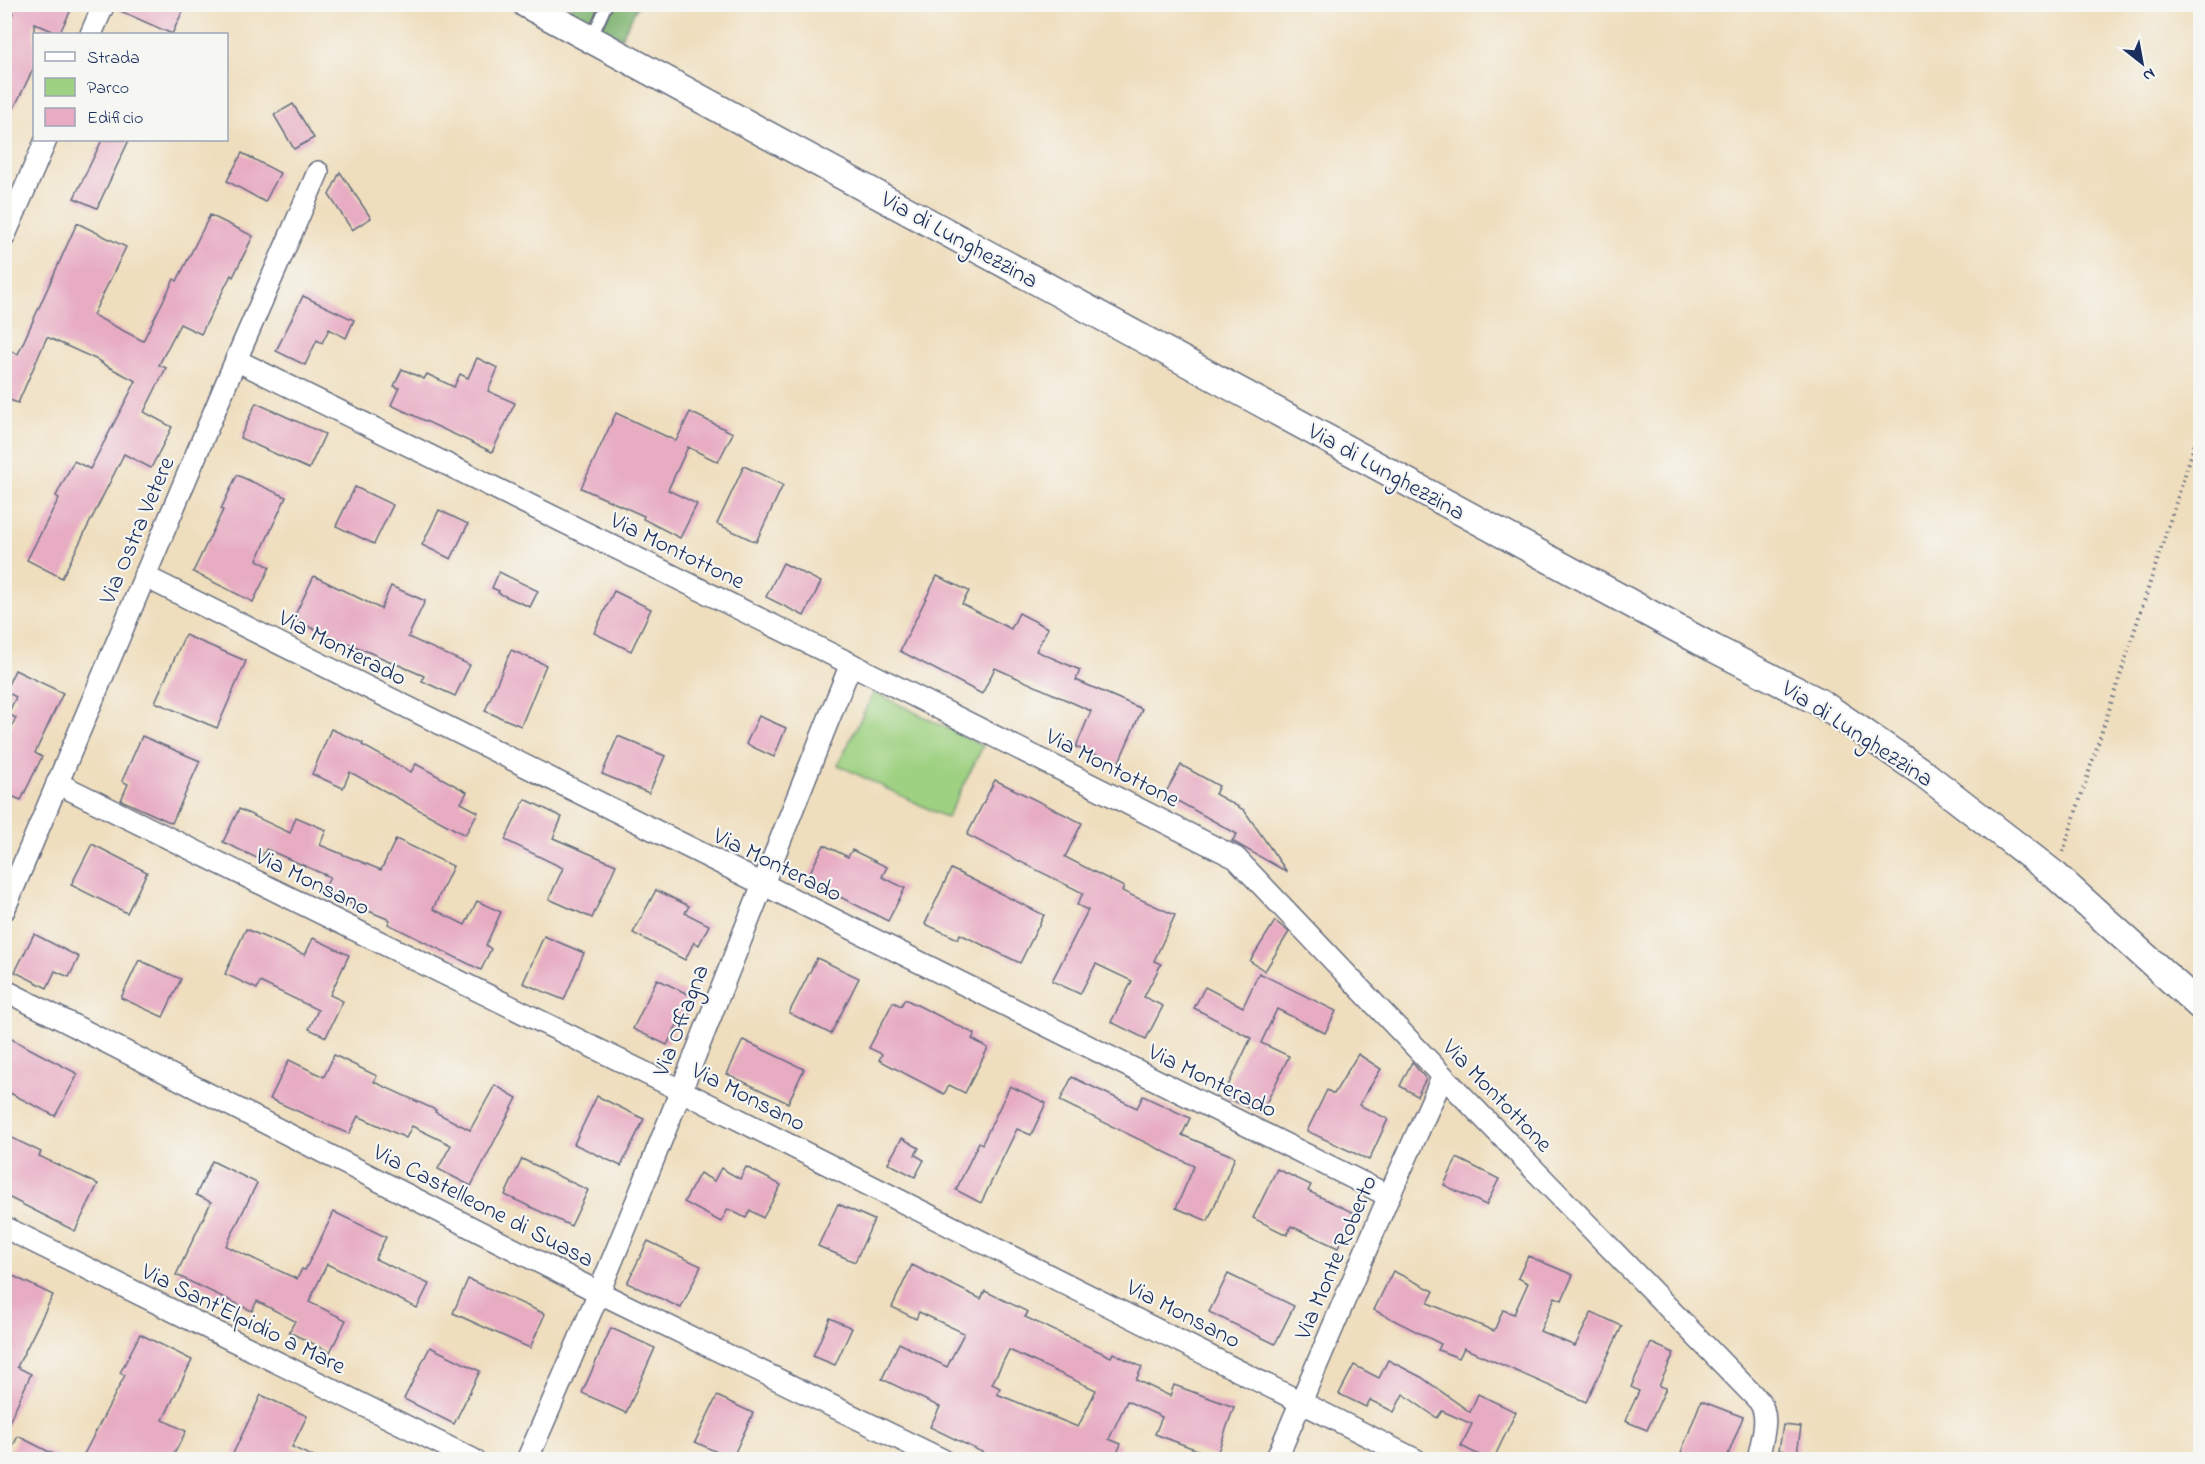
<svg xmlns="http://www.w3.org/2000/svg" width="2205" height="1464" font-family="'Indie Flower',sans-serif">
  <style>
    .green { fill: #9ed181; stroke: #5c8070; stroke-width: 1.5 }
    .forest { fill: #7eb36f; stroke: #4c7166; stroke-width: 1.5 }
    .building { fill: #e7abc2; fill-rule: evenodd }
    .lines { fill: none; stroke-linecap: round; stroke-linejoin: round }
    .service-casing { stroke: #656c7f; stroke-width: 14 }
    .minor-casing { stroke: #656c7f; stroke-width: 24 }
    .tertiary-casing { stroke: #656c7f; stroke-width: 30 }
    .path { stroke: #656c7f; stroke-width: 4; stroke-dasharray: 1.5 4.5; stroke-linecap: butt }
    .service { stroke: #fff; stroke-width: 10 }
    .minor { stroke: #fff; stroke-width: 21 }
    .tertiary { stroke: #fff; stroke-width: 27 }
    .labels { text-anchor: middle; stroke-width: 4.5; stroke-linejoin: round; paint-order: stroke }
    .street-label { font-size: 24px; fill: #1b2f5e; stroke: #f6f6f2 }
  </style>
  <rect width="100%" height="100%" fill="#f6f6f2"/>
  <filter id="ink" filterUnits="userSpaceOnUse"><feTurbulence type="fractalNoise" baseFrequency=".0167" numOctaves="2"/><feDisplacementMap in="SourceGraphic" scale="12" xChannelSelector="R" yChannelSelector="G"/><feConvolveMatrix kernelMatrix="1 2 1 2 8 2 1 2 1" color-interpolation-filters="sRGB"/></filter>
  <filter id="wash" filterUnits="userSpaceOnUse"><feTurbulence type="fractalNoise" baseFrequency=".008" numOctaves="4" result="noise"/><feDisplacementMap in="SourceGraphic" scale="24" xChannelSelector="R" yChannelSelector="G"/><feGaussianBlur stdDeviation="1.35" result="paint"/><feColorMatrix in="noise" values="0 0 0 0 0 0 0 0 0 0 0 0 0 0 0 0 0 1.4 0 .05"/><feComposite in="paint" operator="in"/></filter>
  <g filter="url(#wash)">
    <rect width="100%" height="100%" fill="#efdebd"/>
    <path class="green" d="M874 692 983 746 947 818 838 765Z"/>
    <path class="forest" d="M572 5H638L621 38 569 10Z"/>
    <g id="blocks">
      <g class="building">
        <path d="M4 4H74L59 34 34 23V67L4 129V30L13 13 4 8Z"/>
        <path d="M116 4H186L172 34 116 9Z"/>
        <path d="M293 104 314 138 294 149 274 115Z"/>
        <path d="M102 140H129L97 208 74 198Z"/>
        <path d="M242 153 280 173 265 202 227 181Z"/>
        <path d="M340 172 371 218 352 230 329 195Z"/>
        <path d="M210 215 253 236 233 277 231 275 201 334 180 324 159 365 166 368 144 412 172 427 151 468 124 454 62 578 27 560 59 498 56 496 74 461 90 469 136 381 101 363 102 362 47 337 18 403 4 398V348L18 354 77 223 126 247 93 315 143 341 174 279 177 281Z"/>
        <path d="M303 296 354 320 346 338 329 329 322 343 317 340 305 365 276 351Z"/>
        <path d="M477 358 498 368 488 391 515 403 492 452 391 405 399 388 394 386 402 369 424 379 427 374 454 387 460 374 468 378Z"/>
        <path d="M256 403 325 434 309 469 240 438Z"/>
        <path d="M690 412 733 433 718 462 688 447 668 490 697 504 680 538 643 519 644 516 581 488 616 413 676 441Z"/>
        <path d="M744 466 783 485 756 542 717 524Z"/>
        <path d="M237 475 286 497 257 560 270 567 253 602 193 572 223 510 221 509Z"/>
        <path d="M355 487 393 505 374 544 336 526Z"/>
        <path d="M439 510 468 524 451 559 422 545Z"/>
        <path d="M783 563 821 582 804 616 766 597Z"/>
        <path d="M499 572 538 591 530 607 498 593 499 591 492 588Z"/>
        <path d="M314 576 381 609 391 586 425 601 408 637 470 665 455 696 422 681 424 676 336 638V640L293 619Z"/>
        <path d="M937 576 969 591 962 604 1011 629 1019 613 1048 628 1036 651 1080 670 1076 680 1142 709 1118 764 1076 747 1091 711 995 668 982 694 900 651Z"/>
        <path d="M614 591 651 609 631 651 594 633Z"/>
        <path d="M185 635 246 661 217 728 155 702Z"/>
        <path d="M511 650 546 665 521 726 485 711Z"/>
        <path d="M15 670 63 693 35 753 42 757 21 800 4 793V742L16 718 8 714 16 697 5 691Z"/>
        <path d="M759 716 786 728 774 757 746 744Z"/>
        <path d="M331 729 363 743 362 745 411 772 416 764 467 792 461 803 478 812 465 835 350 772 343 788 312 774Z"/>
        <path d="M142 736 200 761 172 823 121 800 128 784 122 781Z"/>
        <path d="M618 736 665 756 649 793 602 774Z"/>
        <path d="M1181 765 1219 786 1215 794 1244 810 1287 872 1232 841 1237 834 1165 794Z"/>
        <path d="M995 780 1082 823 1065 857 1124 887 1122 891 1175 915 1154 961 1161 964 1144 997 1163 1006 1146 1039 1111 1022 1132 981 1096 964 1080 994 1052 981 1088 910 1077 905 1083 893 967 835Z"/>
        <path d="M525 799 562 817 553 838 616 865 592 918 549 899 563 868 505 840Z"/>
        <path d="M239 809 290 833 296 817 326 830 320 845 381 870 396 839 453 866 433 909 465 925 477 901 501 912 486 945 491 949 481 970 388 924 390 920 323 892 330 877 266 849 261 860 223 842Z"/>
        <path d="M92 844 147 872 127 913 71 885Z"/>
        <path d="M824 845 848 857 852 850 887 867 882 877 905 888 888 921 806 880Z"/>
        <path d="M951 869 1044 915 1020 963 960 934 958 939 925 924Z"/>
        <path d="M656 890 689 906 685 913 709 925 699 945 694 942 685 960 633 933Z"/>
        <path d="M1275 921 1289 932 1265 971 1250 961Z"/>
        <path d="M246 929 305 955 313 938 349 955 330 995 343 1001 326 1037 309 1029 318 1010 260 982 257 989 225 974Z"/>
        <path d="M34 934 79 957 69 977 55 971 47 988 15 972Z"/>
        <path d="M544 936 584 953 564 1000 523 983Z"/>
        <path d="M817 958 859 978 831 1034 789 1013Z"/>
        <path d="M139 960 181 979 163 1017 121 998Z"/>
        <path d="M1259 973 1336 1011 1325 1033 1277 1009 1261 1043 1289 1056 1261 1114 1223 1096 1251 1038 1194 1008 1205 987 1243 1007Z"/>
        <path d="M657 979 696 998 685 1021 680 1019 667 1045 633 1029Z"/>
        <path d="M905 999 975 1034 972 1039 988 1048 965 1093 949 1085 944 1094 879 1060 882 1054 869 1048 893 1002 901 1006Z"/>
        <path d="M4 1035 78 1074 55 1116 4 1090Z"/>
        <path d="M743 1040 804 1069 788 1103 727 1074Z"/>
        <path d="M1358 1054 1381 1069 1359 1105 1388 1119 1369 1160 1307 1131 1327 1090 1334 1094Z"/>
        <path d="M334 1055 377 1076 374 1082 436 1110 435 1112 470 1130 495 1085 517 1098 471 1186 438 1169 451 1145 412 1126 406 1138 358 1116 349 1134 270 1099 289 1060 324 1077Z"/>
        <path d="M1412 1062 1426 1079 1417 1096 1400 1086Z"/>
        <path d="M1072 1077 1137 1108 1143 1096 1190 1118 1182 1135 1235 1157 1208 1221 1176 1208 1194 1166 1060 1101Z"/>
        <path d="M1010 1086 1046 1103 1031 1135 1017 1129 981 1203 956 1190 979 1142 982 1144Z"/>
        <path d="M597 1096 644 1119 621 1166 574 1144Z"/>
        <path d="M4 1134 41 1152 39 1156 98 1184 75 1231 4 1195Z"/>
        <path d="M902 1138 919 1148 915 1155 924 1160 915 1177 888 1163Z"/>
        <path d="M1457 1158 1499 1179 1486 1205 1444 1185Z"/>
        <path d="M522 1159 588 1190 571 1226 505 1195Z"/>
        <path d="M212 1161 257 1183 226 1246 297 1279 302 1269 305 1270 334 1212 386 1237 375 1259 429 1284 417 1308 327 1264 309 1302 346 1320 330 1352 289 1332 295 1321 257 1301 252 1311 176 1275 211 1202 196 1195Z"/>
        <path d="M746 1167 781 1185 763 1218 750 1210 746 1218 728 1209 721 1222 684 1202 700 1173 714 1181 721 1168 740 1179Z"/>
        <path d="M1277 1169 1311 1185 1308 1191 1354 1213 1338 1248 1291 1226 1287 1235 1253 1218Z"/>
        <path d="M838 1204 874 1220 855 1262 818 1246Z"/>
        <path d="M648 1241 701 1266 681 1308 627 1283Z"/>
        <path d="M1528 1256 1573 1275 1562 1300 1555 1297 1540 1331 1575 1346 1592 1312 1622 1326 1586 1402 1464 1348 1459 1358 1438 1350 1441 1344 1374 1310 1393 1271 1434 1291 1428 1303 1494 1331 1503 1310 1514 1314 1528 1283 1518 1278Z"/>
        <path d="M912 1265 981 1299 985 1291 1028 1312 1025 1317 1111 1357 1113 1353 1142 1367 1136 1380 1170 1396 1174 1385 1234 1407 1216 1457 1155 1434 1162 1417 1127 1401 1109 1439 1121 1444 1114 1460H986L988 1455 930 1427 940 1407 882 1379 899 1343 947 1367 964 1333 919 1312 916 1319 892 1307ZM1009 1350 1096 1390 1078 1427 997 1394 1000 1388 992 1384Z"/>
        <path d="M1228 1274 1294 1306 1275 1344 1209 1312Z"/>
        <path d="M11 1275 53 1295 17 1367 31 1374 4 1433V1288Z"/>
        <path d="M468 1279 545 1314 530 1348 453 1313Z"/>
        <path d="M830 1318 852 1328 835 1365 813 1356Z"/>
        <path d="M611 1328 655 1348 626 1413 582 1393Z"/>
        <path d="M140 1334 192 1360 163 1420 186 1431 171 1460H81L125 1375 120 1373Z"/>
        <path d="M1651 1343 1674 1353 1659 1386 1666 1388 1647 1430 1625 1421 1639 1391 1631 1387Z"/>
        <path d="M430 1347 480 1371 454 1424 404 1399Z"/>
        <path d="M1388 1360 1421 1377 1470 1412 1478 1394 1516 1412 1493 1460H1489L1461 1446 1472 1424 1442 1411 1437 1418 1403 1394 1394 1412 1370 1400 1366 1407 1339 1394 1354 1365 1379 1378Z"/>
        <path d="M261 1395 307 1416 292 1447 320 1460H230Z"/>
        <path d="M717 1396 753 1413 732 1459 695 1442Z"/>
        <path d="M1701 1401 1743 1417 1726 1460H1678Z"/>
        <path d="M1783 1425 1801 1427 1797 1453 1779 1450Z"/>
        <path d="M18 1436 65 1460H6Z"/>
      </g>
    </g>
  </g>
  <g filter="url(#ink)">
    <use href="#blocks" fill-opacity="0" stroke="#656c7f" stroke-width="1.5"/>
    <g class="lines">
      <g class="service-casing">
        <path id="service" d="M591 39 607 4"/>
      </g>
      <g class="minor-casing">
        <g id="minor">
          <path d="M91 34 104 4"/>
          <path d="M4 237 46 140"/>
          <path d="M236 360 851 664 1236 858 1443 1076 1759 1401C1771 1417 1761 1441 1758 1460"/>
          <path d="M144 576 1389 1196"/>
          <path d="M57 783 680 1090 1416 1460"/>
          <path d="M4 910 236 360 318 172"/>
          <path d="M4 990 600 1293 943 1460"/>
          <path d="M4 1227 474 1460"/>
          <path d="M527 1460C643 1198 743 929 851 664"/>
          <path d="M1276 1460 1389 1196 1443 1076"/>
        </g>
      </g>
      <g class="tertiary-casing">
        <path id="tertiary" d="M526 4 1713 648 1819 702 1923 773 2055 875 2200 1006"/>
      </g>
      <path class="path" d="M2063 852 2200 428"/>
      <use href="#service" class="service"/>
      <use href="#minor" class="minor"/>
      <use href="#tertiary" class="tertiary"/>
    </g>
  </g>
  <g class="labels">
    <g class="street-label">
      <text transform="translate(960 239) rotate(29)" y="8">Via di Lunghezzina</text>
      <text transform="translate(1387 471) rotate(29)" y="8">Via di Lunghezzina</text>
      <text transform="translate(136 530) rotate(-67)" y="8">Via Ostra Vetere</text>
      <text transform="translate(678 550) rotate(26)" y="8">Via Montottone</text>
      <text transform="translate(343 647) rotate(27)" y="8">Via Monterado</text>
      <text transform="translate(1858 733) rotate(33)" y="8">Via di Lunghezzina</text>
      <text transform="translate(1113 767) rotate(27)" y="8">Via Montottone</text>
      <text transform="translate(778 864) rotate(26)" y="8">Via Monterado</text>
      <text transform="translate(313 881) rotate(26)" y="8">Via Monsano</text>
      <text transform="translate(680 1020) rotate(-69)" y="8">Via Offagna</text>
      <text transform="translate(1213 1080) rotate(26)" y="8">Via Monterado</text>
      <text transform="translate(1498 1095) rotate(46)" y="8">Via Montottone</text>
      <text transform="translate(749 1096) rotate(27)" y="8">Via Monsano</text>
      <text transform="translate(484 1205) rotate(27)" y="8">Via Castelleone di Suasa</text>
      <text transform="translate(1335 1257) rotate(-67)" y="8">Via Monte Roberto</text>
      <text transform="translate(1184 1313) rotate(27)" y="8">Via Monsano</text>
      <text transform="translate(244 1318) rotate(26)" y="8">Via Sant'Elpidio a Mare</text>
    </g>
  </g>
  <rect width="2205" height="1464" fill="none" stroke="#f6f6f2" stroke-width="24"/>
  <rect x="33" y="33" width="195" height="108" fill="#f6f6f2" stroke="#9ea6b7" stroke-width="1.5"/>
  <rect x="45" y="52" width="30" height="9" fill="#ffffff" stroke="#9ea6b7" stroke-width="1.5"/>
  <text x="87" y="63" font-size="18" fill="#1b2f5e">Strada</text>
  <rect x="45" y="78" width="30" height="18" fill="#9ed181" stroke="#9ea6b7" stroke-width="1.5"/>
  <text x="87" y="93" font-size="18" fill="#1b2f5e">Parco</text>
  <rect x="45" y="108" width="30" height="18" fill="#e7abc2" stroke="#9ea6b7" stroke-width="1.5"/>
  <text x="87" y="123" font-size="18" fill="#1b2f5e">Edificio</text>
  <g transform="translate(2142 63) rotate(149)" stroke="#f6f6f2" stroke-width="4.5" paint-order="stroke">
  <path d="M0-4.5L10 22L0 15L-10 22Z" fill="#1b2f5e"/>
  <text y="-9" font-size="16" font-weight="bold" text-anchor="middle" fill="#1b2f5e">N</text>
  </g>
</svg>
